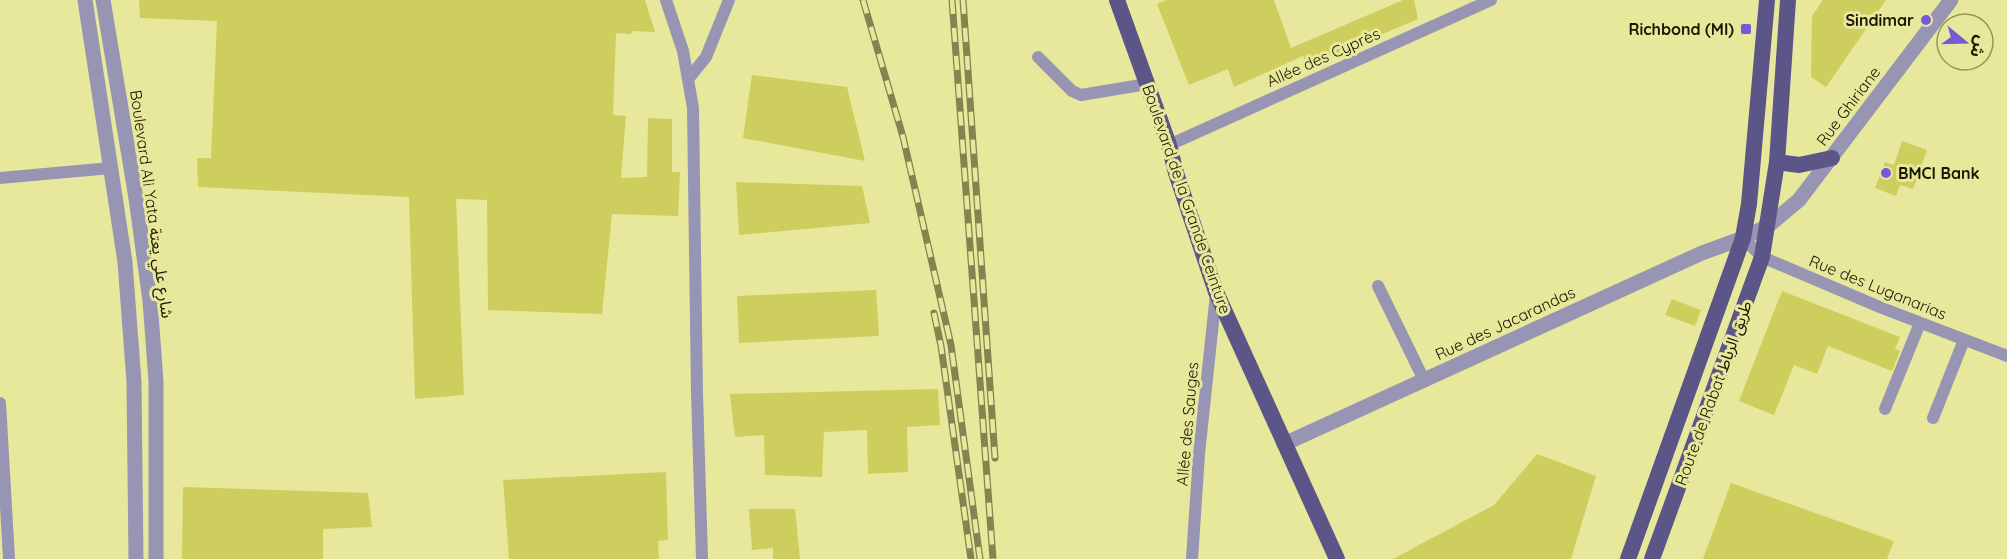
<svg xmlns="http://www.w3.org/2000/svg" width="2007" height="559" font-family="Quicksand,'Noto Sans Arabic',sans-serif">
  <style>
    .building { fill: #cece5e }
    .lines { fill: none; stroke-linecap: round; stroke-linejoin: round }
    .minor { stroke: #9795b3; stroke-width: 12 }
    .tertiary { stroke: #9795b3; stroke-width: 15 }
    .primary { stroke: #5b5588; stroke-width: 16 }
    .rail-casing { stroke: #848451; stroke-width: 7 }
    .rail { stroke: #e7e89b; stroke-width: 4.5; stroke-dasharray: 14; stroke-linecap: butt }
    .poi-dot { fill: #745bd5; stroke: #e7e89b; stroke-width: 2 }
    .labels { text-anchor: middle; stroke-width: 6; stroke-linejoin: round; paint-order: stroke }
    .poi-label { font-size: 16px; font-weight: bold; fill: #181700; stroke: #e7e89b; text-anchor: end }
    .street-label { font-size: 16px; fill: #181700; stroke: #e7e89b }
  </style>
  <rect width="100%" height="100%" fill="#e7e89b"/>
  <g class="building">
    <path d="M139 0H645L655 32 632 31 631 34 616 33 613 115 626 116 621 178 647 177 648 118 672 119V172H680L678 216 612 214 602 314 488 310 487 200 456 199 464 395 415 399 409 197 198 187 197 158H211L217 21 140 18Z"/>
    <path d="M1166 0H1274L1291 48 1403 0H1414L1418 19 1307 66 1303 56 1234 87 1228 69 1189 85 1157 4Z"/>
    <path d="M1823 0H1886L1826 87 1811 77 1812 16Z"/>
    <path d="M752 75 847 87 865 161 743 138Z"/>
    <path d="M1902 141 1927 150 1913 189 1900 185 1896 196 1875 188 1885 162 1894 165Z"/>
    <path d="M736 182 862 186 870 223 739 235Z"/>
    <path d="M876 290 879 336 739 343 737 296Z"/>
    <path d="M1782 291 1900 337 1895 349 1900 351 1892 371 1828 346 1817 374 1794 365 1774 415 1739 401Z"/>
    <path d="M1672 299 1701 310 1695 326 1665 315Z"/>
    <path d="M938 389 940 425 907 427 908 472 868 474 867 430 824 432 822 477 765 475 764 435 735 437 730 394Z"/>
    <path d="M1537 454 1596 476 1571 559H1393L1494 505Z"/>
    <path d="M666 472 668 540 658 541 659 559H509L503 480Z"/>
    <path d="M1731 483 1894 541 1887 559H1703Z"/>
    <path d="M183 487 368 493 372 527 323 529V559H182Z"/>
    <path d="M749 509H795L800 559H773V548L752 550Z"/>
  </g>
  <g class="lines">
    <g class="minor">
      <path d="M666 0 683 51 693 108 697 393 702 559"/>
      <path d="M1038 57 1072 91 1081 95 1147 84"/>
      <path d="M689 78 706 57 729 0"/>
      <path d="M1169 145 1491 0"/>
      <path d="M0 178 111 168"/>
      <path d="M1743 238 1762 257 1882 308 2007 356"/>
      <path d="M1378 286 1424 380"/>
      <path d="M0 403 9 559"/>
      <path d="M1885 409 1920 323"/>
      <path d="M1933 418 1964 340"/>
      <path d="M1192 559 1199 454 1216 294"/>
    </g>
    <g class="tertiary">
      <path d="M85 0 125 262 134 382 136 559"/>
      <path d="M103 0 136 198 150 301 156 381V559"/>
      <path d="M1284 444 1702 253 1743 238 1768 226 1799 200 1951 0"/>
    </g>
    <g class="primary">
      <path d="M1117 0 1169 145 1176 173 1216 292 1337 559"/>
      <path d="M1777 162 1799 165 1832 158"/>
      <path d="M1628 559 1743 238 1749 204 1767 0"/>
      <path d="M1652 559 1762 257 1777 162 1788 0"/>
    </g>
    <g class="rail-casing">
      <g id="rail">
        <path d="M863 0 903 137 951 345 980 559"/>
        <path d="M952 0 993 559"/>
        <path d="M963 0 995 458"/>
        <path d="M934 313 941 346 971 559"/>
      </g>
    </g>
    <use href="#rail" class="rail"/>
  </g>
  <g class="poi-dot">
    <circle cx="1926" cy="20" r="6"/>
    <rect x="1740" y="23" width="12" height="12" rx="3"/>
    <circle cx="1886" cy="173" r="6"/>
  </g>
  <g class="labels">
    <g class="poi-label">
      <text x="1914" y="26">Sindimar</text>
      <text x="1734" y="35">Richbond (MI)</text>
      <text x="1898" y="179" text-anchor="start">BMCI Bank</text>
    </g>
    <g class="street-label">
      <text transform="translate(1323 57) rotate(-24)" y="6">Allée des Cyprès</text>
      <text transform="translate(1848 106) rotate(-53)" y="6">Rue Ghiriane</text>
      <text transform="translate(1187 199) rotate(71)" y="6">Boulevard de la Grande Ceinture</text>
      <text transform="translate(152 204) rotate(82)" y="6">Boulevard Ali Yata شارع علي يعتة</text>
      <text transform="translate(1878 287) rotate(22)" y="6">Rue des Luganarias</text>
      <text transform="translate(1505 323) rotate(-25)" y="6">Rue des Jacarandas</text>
      <text transform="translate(1713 393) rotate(-70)" y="6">Route de Rabat طريق الرباط</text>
      <text transform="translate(1187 424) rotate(-85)" y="6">Allée des Sauges</text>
    </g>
  </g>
  <g transform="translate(1965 42) rotate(109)"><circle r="28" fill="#e7e89b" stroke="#94945d" stroke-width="1.5"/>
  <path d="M0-4.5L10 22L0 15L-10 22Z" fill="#745bd5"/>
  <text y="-9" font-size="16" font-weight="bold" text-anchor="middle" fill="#181700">ش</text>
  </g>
</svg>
